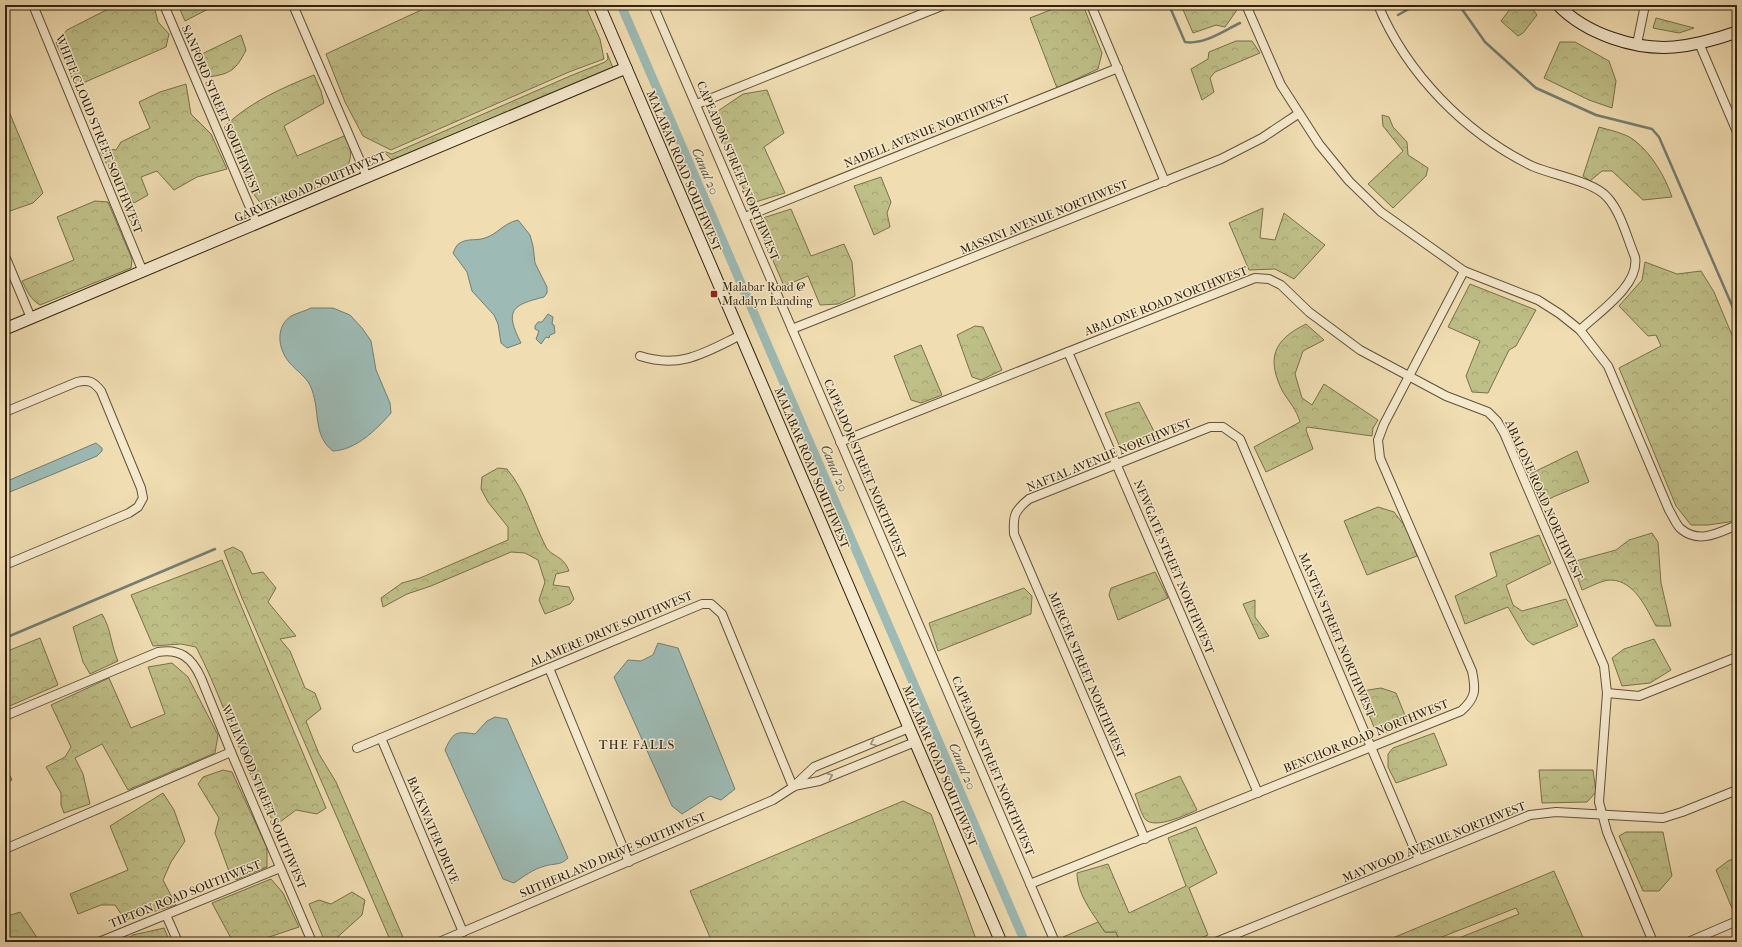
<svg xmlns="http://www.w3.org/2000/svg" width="1742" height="947" font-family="'IM FELL French Canon',serif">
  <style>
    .grass { fill: #bfbf88; stroke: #78714c }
    .forest { fill: url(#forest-crowns); stroke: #78714c }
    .water { fill: #9dbab4; stroke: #727e72 }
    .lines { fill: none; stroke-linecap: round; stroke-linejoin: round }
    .stream { stroke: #727e72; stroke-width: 2.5 }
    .canal { stroke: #9dbab4; stroke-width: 9 }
    .street-casing { stroke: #625238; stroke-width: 10 }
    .secondary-casing { stroke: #32230f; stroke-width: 13 }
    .street { stroke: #f5e9cd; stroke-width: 8 }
    .secondary { stroke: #f5e9cd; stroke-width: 11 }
    .oneway { stroke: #9d9078 }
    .poi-dot { fill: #8f2418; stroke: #f5e9cd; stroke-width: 1.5 }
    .labels { text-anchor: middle; stroke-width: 3; stroke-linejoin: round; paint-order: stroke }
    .street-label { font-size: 12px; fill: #32230f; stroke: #f5e9cd }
    .poi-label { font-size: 12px; fill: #32230f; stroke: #f5e9cd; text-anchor: start }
    .water-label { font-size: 13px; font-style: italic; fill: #525041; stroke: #f5e9cd }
    .neighbourhood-label { font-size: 13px; letter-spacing: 1px; fill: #32230f; stroke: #f5e9cd }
  </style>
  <defs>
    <pattern id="forest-crowns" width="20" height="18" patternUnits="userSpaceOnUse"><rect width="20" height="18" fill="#bfbf88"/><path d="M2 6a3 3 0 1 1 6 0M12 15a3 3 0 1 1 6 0" fill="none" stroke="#a5a474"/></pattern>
  </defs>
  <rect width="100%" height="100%" fill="#f0ddb2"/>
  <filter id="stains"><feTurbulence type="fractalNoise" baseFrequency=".005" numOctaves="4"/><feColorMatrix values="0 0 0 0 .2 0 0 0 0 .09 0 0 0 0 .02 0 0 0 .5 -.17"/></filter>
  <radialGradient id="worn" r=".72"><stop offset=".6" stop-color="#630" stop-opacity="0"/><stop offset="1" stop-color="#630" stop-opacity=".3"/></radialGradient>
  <path class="grass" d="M1098 922 1105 932H1116L1120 942H1065L1063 937Z"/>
  <g class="forest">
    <path d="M116 5H154L158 22 169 34 166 47 76 86 56 43 67 30Z"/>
    <path d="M178 5H221L212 7 185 21Z"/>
    <path d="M432 5 442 7 448 5H585L600 39 604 59 569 72 391 150 363 136 345 102 326 54Z"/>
    <path d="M1063 5H1083L1102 53 1098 69 1057 88 1030 18Z"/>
    <path d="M1181 5H1238L1239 7 1225 27 1216 25 1193 33Z"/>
    <path d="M1513 5H1530L1537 15 1523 33 1518 36 1501 21Z"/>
    <path d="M1656 18 1694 28 1679 33 1653 28Z"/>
    <path d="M241 35 246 50C236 70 231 74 208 77L199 56 206 52Z"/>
    <path d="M1236 41H1252L1260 53 1215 72 1210 78 1214 92 1202 100 1191 69 1208 59 1209 52Z"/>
    <path d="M1560 42H1575L1609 61 1616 81 1612 108 1589 100 1544 78Z"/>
    <path d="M607 53 613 68 392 160 383 151 392 154 570 76 605 62 608 59Z"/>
    <path d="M314 75 321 91 324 103 284 126 297 156 344 136C348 143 352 150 350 159 347 182 285 200 264 208L253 193 226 125C252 101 282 88 314 75Z"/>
    <path d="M186 84 191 114 211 134 227 169 197 177 174 190 157 171 141 177 148 195 134 203 110 170 100 152 107 149 116 150 121 142 150 128 139 102 160 92Z"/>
    <path d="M767 90 784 133 764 147 785 193 752 203 747 197 716 125 718 111 743 94Z"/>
    <path d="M5 102 43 193 33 203 7 212H5Z"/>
    <path d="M1382 115 1389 117 1393 127 1407 142 1408 155 1428 168 1426 176 1393 208 1368 184 1403 151 1383 126Z"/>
    <path d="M1599 127C1609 130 1625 133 1634 140 1651 153 1665 176 1672 197L1643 200 1612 171H1602L1590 181 1583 176Z"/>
    <path d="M881 177 891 202 887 213 890 227 874 235 854 186Z"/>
    <path d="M95 201 108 202 132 259 131 268 40 305C30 299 27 291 22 281L74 260 57 217Z"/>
    <path d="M1263 208 1260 238 1275 240 1284 213 1325 245 1294 279 1275 269 1249 270 1229 223Z"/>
    <path d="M791 209 811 256 844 244 852 262 855 296 838 304 820 305 808 276 784 286 759 228 763 218Z"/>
    <path d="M1645 262 1677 274 1701 271 1714 292 1737 347V519L1729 522 1708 525H1691L1676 506 1619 368 1661 346 1656 335 1648 336 1619 306 1642 280Z"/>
    <path d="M1470 284 1536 310 1516 346 1509 350 1488 393 1472 392 1466 376 1480 341 1448 327Z"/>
    <path d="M1306 324 1324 340 1303 351 1295 374 1302 398 1312 405 1324 384 1378 420 1373 428 1372 436 1307 427 1306 430 1313 449 1266 472 1254 447 1300 422C1296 409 1290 403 1283 392 1266 359 1273 340 1306 324Z"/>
    <path d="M975 326 983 327 1002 370 981 380 972 377 957 335Z"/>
    <path d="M921 345 942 395 921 403 911 400 894 356Z"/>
    <path d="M1139 402 1159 441 1136 446 1119 445 1105 413Z"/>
    <path d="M1577 451 1589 482 1553 497 1542 504 1530 474Z"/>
    <path d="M498 468 507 469C527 493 532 520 546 547 552 557 563 555 569 571L556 574 553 585 569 587 574 599 570 604 545 614 539 600 545 582 538 560 525 553 511 552 431 586 407 594 383 607 381 598 402 583 420 578 508 540V527L488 502 481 489 482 477Z"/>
    <path d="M1378 507 1394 512 1407 529 1417 556 1367 575 1344 521Z"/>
    <path d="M1652 533 1658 542 1661 583 1671 626H1656C1646 608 1635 581 1611 580 1602 580 1590 587 1582 590L1572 562 1616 550 1629 540Z"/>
    <path d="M1539 535 1551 563 1506 585 1513 605 1522 611 1566 599 1578 626 1533 645 1527 640 1508 607 1465 624 1455 596 1497 576 1490 553Z"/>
    <path d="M233 547 242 552 252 574 263 572 276 588 268 602 296 636 280 639 290 651 305 688 315 693 321 709 306 721 319 754 336 782 405 942H391L242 598 224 551Z"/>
    <path d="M222 560 326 808 317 814 296 810 276 825C264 808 257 790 249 771 231 730 217 687 196 647L181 644 153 646 131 595Z"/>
    <path d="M1155 572 1168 598 1118 620 1109 595 1111 588Z"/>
    <path d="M1024 588 1032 596 1031 614 938 651 929 623Z"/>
    <path d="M1255 600V617L1269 636 1259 639 1243 604Z"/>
    <path d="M102 614C111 628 111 646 118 661L90 674 83 662 73 627Z"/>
    <path d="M40 638 58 685 5 708V652Z"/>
    <path d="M1654 639 1671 670 1650 683 1622 686 1612 658 1624 649Z"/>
    <path d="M172 663 188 677 218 735 215 753 128 790 102 744 75 758 83 774 90 804 64 813 61 805V793L46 767 65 757 71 747 51 705 109 678 131 728 165 714 148 667Z"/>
    <path d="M1381 688 1396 693 1408 723 1384 733 1374 727 1362 698V691Z"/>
    <path d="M1434 733 1447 765 1396 783 1388 767V754L1393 748Z"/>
    <path d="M5 765 12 780 5 783Z"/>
    <path d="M223 770 232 772 267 848V867L236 880 230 874 215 833 219 818 198 784 203 777Z"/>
    <path d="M1539 770H1593L1596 792 1587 802 1542 803Z"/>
    <path d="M1180 776 1197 810C1186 815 1156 829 1146 820 1141 815 1138 801 1135 794Z"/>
    <path d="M163 793 174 810 185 841 171 862 163 880 176 905 125 920 115 905H101L78 914 70 894 128 870 110 826Z"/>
    <path d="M903 801 931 814 977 942H712L690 891Z"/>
    <path d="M1196 827 1217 873 1189 888 1208 935 1191 942H1120L1116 932H1105C1094 915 1077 895 1077 873L1108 864 1129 913 1186 886 1168 838Z"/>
    <path d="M1626 832H1663L1672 876 1659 891H1643L1619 836Z"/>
    <path d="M1737 857V913H1734L1716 870 1728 861Z"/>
    <path d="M1554 871 1585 942H1449L1519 914 1516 908 1429 942H1383Z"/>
    <path d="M271 879 283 893 299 927 254 942H233L212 903Z"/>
    <path d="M352 892 365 900 362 915 332 942H325L309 904 319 900 331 904Z"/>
    <path d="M20 912 40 942H5V917Z"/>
    <path d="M164 928 170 942H122L133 935Z"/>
  </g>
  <g class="water">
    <path d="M518 220 530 235 533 246 535 263 547 287V293L544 297C512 305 504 310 521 343L507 348 501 343 498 324 494 315 472 291 467 272 453 253C455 249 456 245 460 243 468 238 477 241 485 238 498 234 502 224 518 220Z"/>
    <path d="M311 308H333L350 315 362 328 371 341 376 370 390 403 391 413C376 430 356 450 333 451 313 436 320 412 312 390 308 377 297 372 289 362 278 349 275 327 291 316 297 313 305 311 311 308Z"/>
    <path d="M548 314 553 317 552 324 554 325 555 333 550 335 549 338 546 337 541 344 536 339 539 331 535 329V326L538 322H542Z"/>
    <path d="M96 443 102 448V451L97 456 5 494V482Z"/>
    <path d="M658 643 678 648 735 789 721 800 710 796 682 814 672 806 614 677 628 660 641 661 653 655Z"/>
    <path d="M495 717 507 719 568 858C560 866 554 863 545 866 533 869 523 877 514 883L503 879 445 750C453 732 456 731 475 734L487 721Z"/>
  </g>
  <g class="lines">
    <g class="stream">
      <path d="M1169 5 1185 42C1204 45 1223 31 1240 23"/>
      <path d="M1459 5 1485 42 1536 88 1596 115 1652 129 1659 137 1737 317"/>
      <path d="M1398 15 1416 5"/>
      <path d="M5 638 215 549"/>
    </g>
    <path class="canal" d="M621 5 1025 942"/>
    <g class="street-casing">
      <g id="street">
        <path d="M33 5 143 272"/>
        <path d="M164 5 257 224"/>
        <path d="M293 5 367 177"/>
        <path d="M653 5 1055 942"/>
        <path d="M1091 5 1165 182"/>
        <path d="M1246 5 1281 85 1319 144 1349 181 1381 212 1464 271 1538 300 1560 314 1580 330 1608 366 1669 510C1673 516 1676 525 1681 529 1699 544 1718 533 1737 525"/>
        <path d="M1378 5C1407 74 1465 133 1532 166 1552 175 1593 181 1607 197 1621 212 1627 238 1635 257 1640 285 1599 312 1580 330"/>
        <path d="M1699 43 1737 132"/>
        <path d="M1637 44 1645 5"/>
        <path d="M697 104 944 5"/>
        <path d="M745 217 1118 68"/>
        <path d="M5 256 31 318"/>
        <path d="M792 329 1221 159 1262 138 1298 114"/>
        <path d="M1068 352 1258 793"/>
        <path d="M640 356C681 369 704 353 741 335"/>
        <path d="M5 412 77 382C89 379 94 382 101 391L141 488 143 498 138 507 129 513 5 565"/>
        <path d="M840 442 1255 278 1269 279 1281 285 1309 312 1360 350 1446 396 1488 412 1497 421 1504 433 1604 666 1607 693 1599 802 1607 832 1653 942"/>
        <path d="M549 668 629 862"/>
        <path d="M1607 693 1639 696 1737 657"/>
        <path d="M5 716 158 652C180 648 192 658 201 678L231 752 312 942"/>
        <path d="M381 738 463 932"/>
        <path d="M357 748 702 604H711L722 614 793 787"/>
        <path d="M794 786 819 781 915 742"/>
        <path d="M1145 839 1014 534C1013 516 1014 511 1029 499L1210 427H1223L1240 439 1419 860"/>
        <path d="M5 849 231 752"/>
        <path d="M1030 884 1461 711C1476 698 1476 690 1472 671L1380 458 1378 440 1384 424 1464 271"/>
        <path d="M166 915 178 942"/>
        <path d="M99 942 280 868"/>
        <path d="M439 942 773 800 793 787 814 767 909 728"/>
        <path d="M1216 942 1530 815 1556 812 1663 818 1682 812 1737 790"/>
        <path d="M1688 942 1737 921"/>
      </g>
    </g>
    <g class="secondary-casing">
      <g id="secondary">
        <path d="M599 5 1001 942"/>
        <path d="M1558 5C1586 34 1635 50 1674 47 1696 45 1717 39 1737 32"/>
        <path d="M5 329 626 68"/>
      </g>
    </g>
    <use href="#street" class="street"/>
    <use href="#secondary" class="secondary"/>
  </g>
  <defs><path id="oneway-chevron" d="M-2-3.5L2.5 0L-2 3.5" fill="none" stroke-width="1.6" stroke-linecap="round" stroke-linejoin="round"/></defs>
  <g class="oneway">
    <use href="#oneway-chevron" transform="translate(873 743) rotate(157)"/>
    <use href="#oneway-chevron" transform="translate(830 776) rotate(-22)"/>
  </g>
  <rect class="poi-dot" x="710" y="290" width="8" height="8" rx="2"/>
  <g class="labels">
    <g class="street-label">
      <text transform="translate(221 110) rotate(67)" y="4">SANFORD STREET SOUTHWEST</text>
      <text transform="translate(927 131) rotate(-22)" y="4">NADELL AVENUE NORTHWEST</text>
      <text transform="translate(99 134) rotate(68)" y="4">WHITE CLOUD STREET SOUTHWEST</text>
      <text transform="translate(684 171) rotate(67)" y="4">MALABAR ROAD SOUTHWEST</text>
      <text transform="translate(738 171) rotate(67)" y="4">CAPEADOR STREET NORTHWEST</text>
      <text transform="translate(310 187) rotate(-23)" y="4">GARVEY ROAD SOUTHWEST</text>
      <text transform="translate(1044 217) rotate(-22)" y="4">MASSINI AVENUE NORTHWEST</text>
      <text transform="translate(1166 301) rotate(-21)" y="4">ABALONE ROAD NORTHWEST</text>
      <text transform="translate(1109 455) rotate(-22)" y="4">NAFTAL AVENUE NORTHWEST</text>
      <text transform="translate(812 468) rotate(67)" y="4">MALABAR ROAD SOUTHWEST</text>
      <text transform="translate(865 469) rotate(67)" y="4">CAPEADOR STREET NORTHWEST</text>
      <text transform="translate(1544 500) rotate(66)" y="4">ABALONE ROAD NORTHWEST</text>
      <text transform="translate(1174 567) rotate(67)" y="4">NEWGATE STREET NORTHWEST</text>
      <text transform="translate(611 629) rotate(-23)" y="4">ALAMERE DRIVE SOUTHWEST</text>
      <text transform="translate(1337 635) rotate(67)" y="4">MASTEN STREET NORTHWEST</text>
      <text transform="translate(1087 675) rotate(67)" y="4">MERCER STREET NORTHWEST</text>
      <text transform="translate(1366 736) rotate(-22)" y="4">BENCHOR ROAD NORTHWEST</text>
      <text transform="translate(940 766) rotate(67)" y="4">MALABAR ROAD SOUTHWEST</text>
      <text transform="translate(993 766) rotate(67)" y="4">CAPEADOR STREET NORTHWEST</text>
      <text transform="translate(264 797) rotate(67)" y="4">WELLWOOD STREET SOUTHWEST</text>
      <text transform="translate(433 830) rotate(67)" y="4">BACKWATER DRIVE</text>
      <text transform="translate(1434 842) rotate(-22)" y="4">MAYWOOD AVENUE NORTHWEST</text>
      <text transform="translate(613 855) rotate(-23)" y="4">SUTHERLAND DRIVE SOUTHWEST</text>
      <text transform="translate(185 894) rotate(-22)" y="4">TIPTON ROAD SOUTHWEST</text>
    </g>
    <g class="poi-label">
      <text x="722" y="291">Malabar Road @<tspan x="722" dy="14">Madalyn Landing</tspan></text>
    </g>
    <g class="water-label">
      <text transform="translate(706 171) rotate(67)" y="5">Canal 20</text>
      <text transform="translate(835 468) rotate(67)" y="5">Canal 20</text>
      <text transform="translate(963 766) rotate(67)" y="5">Canal 20</text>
    </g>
    <g class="neighbourhood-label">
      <text x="637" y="749">THE FALLS</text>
    </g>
  </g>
  <rect width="1742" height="947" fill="none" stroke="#f0ddb2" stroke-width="20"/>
  <rect x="6" y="6" width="1730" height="935" fill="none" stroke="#32230f" stroke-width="2"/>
  <rect x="10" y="10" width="1722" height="927" fill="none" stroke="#32230f"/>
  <rect width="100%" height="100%" filter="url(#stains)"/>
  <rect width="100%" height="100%" fill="url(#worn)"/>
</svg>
